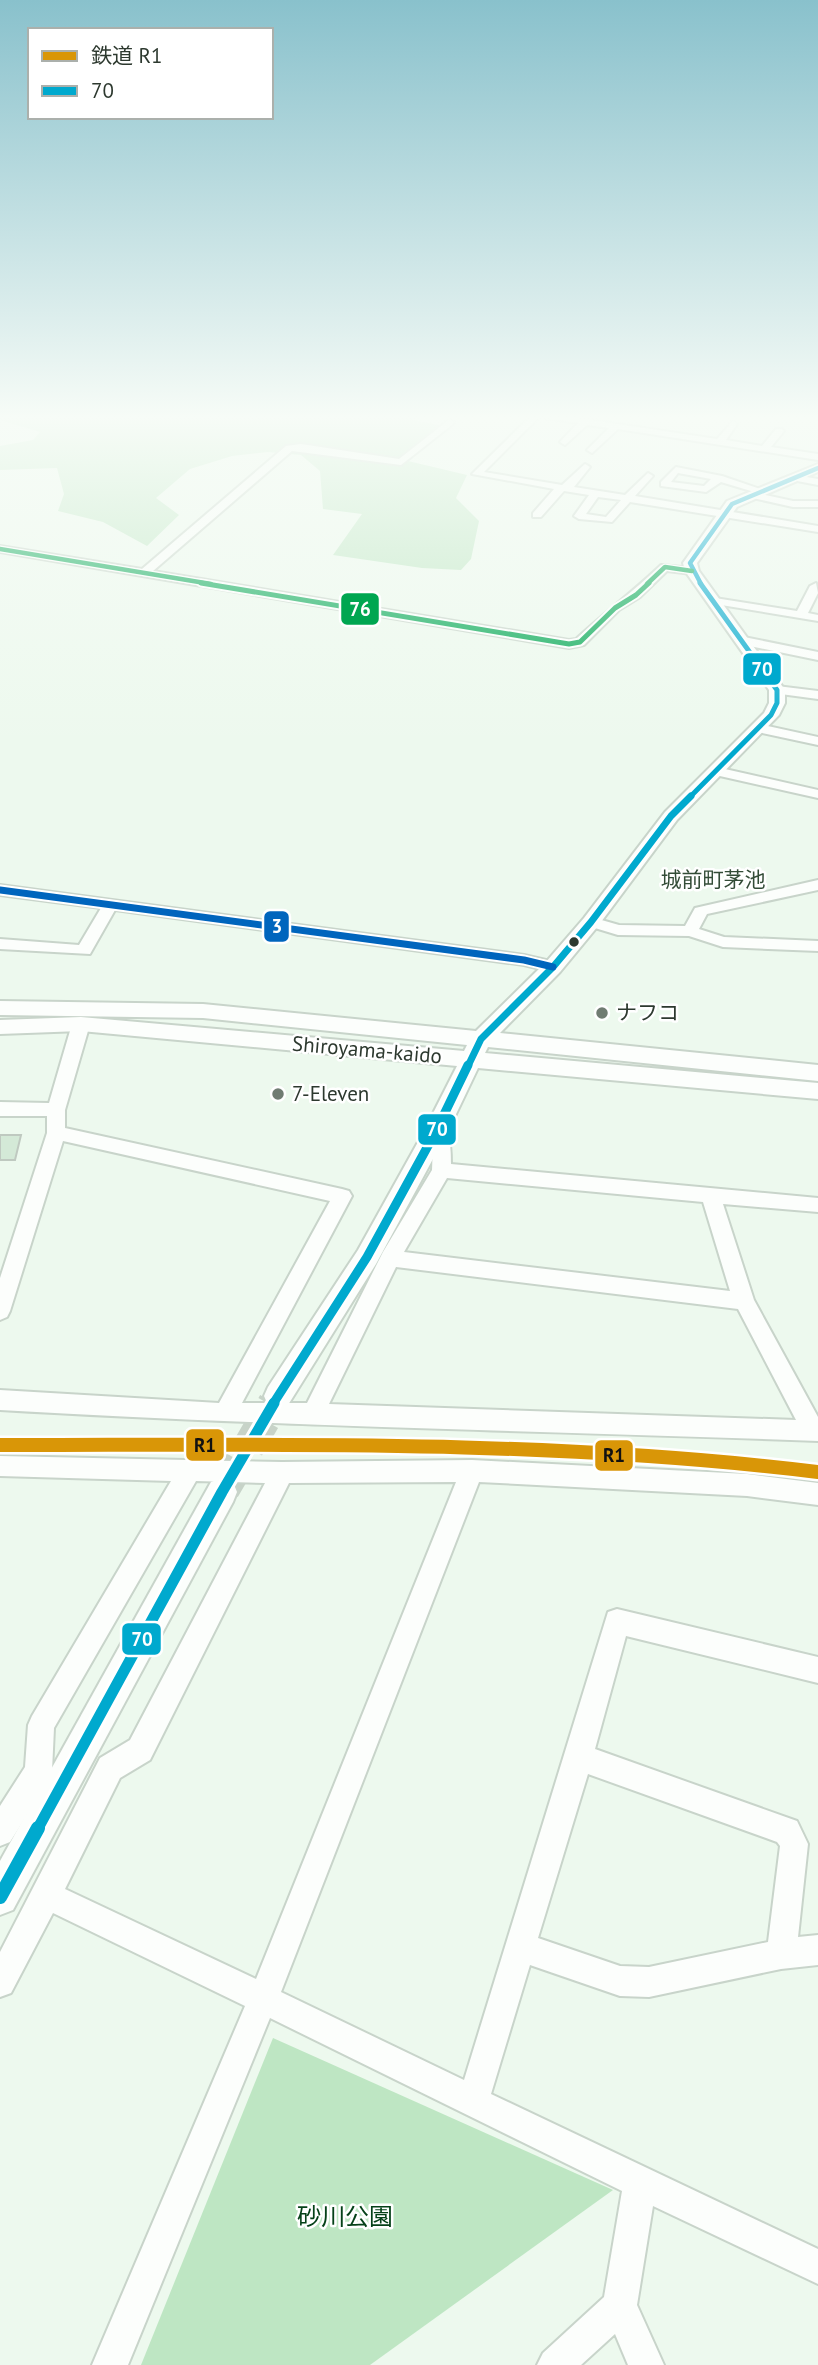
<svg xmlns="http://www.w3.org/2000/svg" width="818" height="2365" font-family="'PT Sans','Noto Sans JP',sans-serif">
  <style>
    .green { fill: #bee6c3 }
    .building { fill: #d4e9d7; stroke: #bfc9c0; stroke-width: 2 }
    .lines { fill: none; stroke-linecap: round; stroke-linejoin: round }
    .tertiary-tunnel-far1 { stroke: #c7d3c8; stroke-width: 25; stroke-dasharray: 25 12; stroke-linecap: butt }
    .tertiary-tunnel { stroke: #c7d3c8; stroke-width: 32; stroke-dasharray: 32 16; stroke-linecap: butt }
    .minor-casing { stroke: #c8d4ca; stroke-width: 4 }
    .tertiary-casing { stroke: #c8d4ca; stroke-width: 4 }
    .minor { fill: #fcfefc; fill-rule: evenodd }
    .tertiary { fill: #fcfefc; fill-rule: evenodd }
    .bus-1-far5-casing { stroke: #fff; stroke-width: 7 }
    .bus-1-far4-casing { stroke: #fff; stroke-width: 9 }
    .bus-1-far3-casing { stroke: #fff; stroke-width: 11 }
    .bus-1-far2-casing { stroke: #fff; stroke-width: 14 }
    .bus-1-far1-casing { stroke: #fff; stroke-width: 17 }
    .bus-1-casing { stroke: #fff; stroke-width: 19 }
    .bus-2-far1-casing { stroke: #fff; stroke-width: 7 }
    .bus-2-casing { stroke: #fff; stroke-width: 9 }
    .bus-3-casing { stroke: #fff; stroke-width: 11 }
    .bus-1-far5 { stroke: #00a9ce; stroke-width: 4.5 }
    .bus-1-far4 { stroke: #00a9ce; stroke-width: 5 }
    .bus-1-far3 { stroke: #00a9ce; stroke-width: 7 }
    .bus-1-far2 { stroke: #00a9ce; stroke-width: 9 }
    .bus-1-far1 { stroke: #00a9ce; stroke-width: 11 }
    .bus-1 { stroke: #00a9ce; stroke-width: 14 }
    .bus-2-far1 { stroke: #00a651; stroke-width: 4.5 }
    .bus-2 { stroke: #00a651; stroke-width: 5 }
    .bus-3 { stroke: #0065bd; stroke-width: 7 }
    .rail-1-casing { stroke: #fff; stroke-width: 19 }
    .rail-1 { stroke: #d99607; stroke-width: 14 }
    .bus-dot { fill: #2d392f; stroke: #fff; stroke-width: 2.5 }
    .poi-dot { fill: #707c72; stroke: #fff; stroke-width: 2.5 }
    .labels { text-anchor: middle; stroke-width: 5; stroke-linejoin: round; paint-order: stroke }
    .far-quarter-label { font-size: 21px; fill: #334c37; stroke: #fff }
    .poi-label { font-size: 21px; fill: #2d392f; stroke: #fff; text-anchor: start }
    .street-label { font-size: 21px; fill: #2d392f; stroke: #fff }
    .near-park-label { font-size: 24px; fill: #054118; stroke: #fff }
    .line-badge { stroke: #fff; stroke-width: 2.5 }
    .badge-label { font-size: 19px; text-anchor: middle; font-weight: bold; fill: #fff }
    .pale-badge-label { font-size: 19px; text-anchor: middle; font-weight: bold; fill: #111 }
  </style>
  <rect width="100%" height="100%" fill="#edf9ee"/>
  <g class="green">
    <path d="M0 414H421L413 420 443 426 408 461 467 475 456 498 479 521 471 559 461 570 422 568 333 555 362 514 323 509 320 471 301 455 268 452 232 456 190 469 156 498 179 515 147 546 103 522 58 511 64 494 57 468 0 470V446L33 440 40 432 0 420Z"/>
    <path d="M273 2038 613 2190 370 2365H141Z"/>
  </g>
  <path class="building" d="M0 1135H21L15 1160H0Z"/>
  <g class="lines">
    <path class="tertiary-tunnel-far1" d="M273 1404 278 1396"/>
    <path class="tertiary-tunnel" d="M224 1489 274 1403"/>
    <g class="minor-casing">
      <g id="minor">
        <path d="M530 414H551L717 439 733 421 737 424 726 440 762 446 776 429H782L784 431 771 447 818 454V460L618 429 592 453 587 450 609 428 587 425 565 445 560 442 578 423 539 417 484 472 562 485 585 464 590 467 574 487 625 495 648 473 653 476 635 496 818 526V532L630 502 612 522 579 519 574 516 589 495 564 491 541 517H533V513L554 489 472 474 531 416ZM598 497 621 500 606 517 586 514Z"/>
        <path d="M450 419 454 422 453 424 401 465 292 451 153 571 569 640 576 639C604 613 634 591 661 565L692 568 697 571 692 574 667 571 640 597 619 610 584 645 569 648 0 552V546L142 569 286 446 301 444 399 459Z"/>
        <path d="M676 467 722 476 766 491 761 494 721 482 706 492 661 486V482ZM678 473 711 479 704 486 671 482Z"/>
        <path d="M795 475 818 479V485L792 480 790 478Z"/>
        <path d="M752 492 793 501H818V507H793L748 497 747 495Z"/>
        <path d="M816 583 818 593 808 613 818 615V621L715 604 709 601 715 598 797 611 810 586Z"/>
        <path d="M744 637 818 652V660L740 644 738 641Z"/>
        <path d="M777 686 818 691V699L773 693 771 690Z"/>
        <path d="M758 724 818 737V745L753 731V725Z"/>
        <path d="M716 767 818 790V798L711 774 709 771Z"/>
        <path d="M818 880V890L707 914 699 929 724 937 818 941V951L723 947 689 936 618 935 585 925 583 922 591 917 619 925 685 926 695 908Z"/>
        <path d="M0 885 524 955 559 963 561 967 553 972 524 965 115 910 90 954 0 949V939L79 945 101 908 0 895Z"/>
        <path d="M81 1018 90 1024 65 1110V1128L342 1189 349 1191 352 1196 242 1403H307L383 1252 432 1170 433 1143 426 1133 428 1128C451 1121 451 1148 451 1164L818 1198V1212L723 1204 754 1300 818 1417V1441C545 1431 272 1426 0 1410V1390L219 1403 330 1201 63 1141 10 1311 7 1317 0 1320V1278L47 1133V1116H0V1102L49 1103 72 1024ZM447 1178 703 1202 730 1291 404 1252ZM396 1267 738 1309 796 1420 329 1404Z"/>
        <path d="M0 1456 282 1462 472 1460 747 1474 818 1483V1505L747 1496 479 1482 281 1992 464 2080 608 1612 617 1609 818 1657V1683L626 1636 595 1749 797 1821 808 1844 798 1937 818 1935V1965L781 1969 649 1997 620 1996 530 1965 491 2094 818 2249V2284L653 2206 637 2305 664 2365H628L615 2334 581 2365H537L543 2353 604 2297 622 2191 270 2018 128 2365H92L245 2006 53 1913 11 1993 0 1997V1952L100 1758 130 1740 265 1483 196 1481 54 1728 52 1771 48 1781 10 1842 0 1846V1806L25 1767 28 1725 32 1716 171 1481 0 1476ZM456 1482 256 1979 65 1889 120 1778 150 1760 289 1483ZM588 1774 777 1842 780 1846 768 1942 649 1967 620 1966 538 1938Z"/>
      </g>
    </g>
    <g class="tertiary-casing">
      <g id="tertiary">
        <path d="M818 464V472L737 507 697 563 699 571 785 690V703L779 715 677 820 598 926 560 972 500 1033 818 1065V1081L488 1047 485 1053 818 1083V1099L478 1068 447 1133 376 1264 288 1405 278 1408 268 1405 264 1396 268 1387 358 1250 423 1133 457 1066 81 1031 0 1034V1020L81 1017 464 1051 467 1045 203 1018 0 1015V1001L203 1004 476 1031 546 962 584 918 665 812 764 713 769 703V690L685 571 683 563 727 501Z"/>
        <path d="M222 1478 233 1482 237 1492 233 1502 13 1910 0 1915V1861L211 1482Z"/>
      </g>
    </g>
    <use href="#minor" class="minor"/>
    <use href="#tertiary" class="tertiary"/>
    <g class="bus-1-far5-casing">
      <path id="bus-1-far5" d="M701 584 690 563 732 504 818 468"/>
    </g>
    <g class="bus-1-far4-casing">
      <path id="bus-1-far4" d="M689 798 771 715 777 703V690L700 583"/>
    </g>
    <g class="bus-1-far3-casing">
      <path id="bus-1-far3" d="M468 1066 481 1039 553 967 591 922 671 816 691 796"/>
    </g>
    <g class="bus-1-far2-casing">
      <path id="bus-1-far2" d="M273 1404 367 1257 435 1133 468 1065"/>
    </g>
    <g class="bus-1-far1-casing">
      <path id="bus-1-far1" d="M37 1830 222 1492 274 1403"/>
    </g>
    <g class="bus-1-casing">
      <path id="bus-1" d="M0 1897 38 1828"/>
    </g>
    <g class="bus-2-far1-casing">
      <g id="bus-2-far1">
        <path d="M0 549 211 584"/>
        <path d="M647 584 665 567 692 571"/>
      </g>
    </g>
    <g class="bus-2-casing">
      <path id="bus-2" d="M201 583 569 644 580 642 615 608 636 595 649 583"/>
    </g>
    <g class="bus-3-casing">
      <path id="bus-3" d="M0 890 524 960 553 967"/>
    </g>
    <use href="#bus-1-far5" class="bus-1-far5"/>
    <use href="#bus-1-far4" class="bus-1-far4"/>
    <use href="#bus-1-far3" class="bus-1-far3"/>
    <use href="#bus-1-far2" class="bus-1-far2"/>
    <use href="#bus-1-far1" class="bus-1-far1"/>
    <use href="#bus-1" class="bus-1"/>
    <use href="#bus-2-far1" class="bus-2-far1"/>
    <use href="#bus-2" class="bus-2"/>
    <use href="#bus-3" class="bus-3"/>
    <g class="rail-1-casing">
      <path id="rail-1" d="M0 1445C272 1445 547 1439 818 1472"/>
    </g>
    <use href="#rail-1" class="rail-1"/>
  </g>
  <linearGradient id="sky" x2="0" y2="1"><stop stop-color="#89c1cc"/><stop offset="0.56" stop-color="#f7fcf7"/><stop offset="1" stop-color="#f7fcf7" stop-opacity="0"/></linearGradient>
  <rect width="818" height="745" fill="url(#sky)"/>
  <circle class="bus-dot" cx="574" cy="942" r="6"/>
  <g class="poi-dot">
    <circle cx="602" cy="1013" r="7"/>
    <circle cx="278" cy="1094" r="7"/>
  </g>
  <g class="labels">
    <g class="far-quarter-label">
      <text x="713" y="887">城前町茅池</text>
    </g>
    <g class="poi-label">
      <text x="616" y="1020">ナフコ</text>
      <text x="292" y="1101">7-Eleven</text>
    </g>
    <g class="street-label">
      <text transform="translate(367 1050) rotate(5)" y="7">Shiroyama-kaido</text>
    </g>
    <g class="near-park-label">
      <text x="345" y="2225">砂川公園</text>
    </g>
  </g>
  <g class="line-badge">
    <rect x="340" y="592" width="40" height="34" rx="7" fill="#00a651"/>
    <rect x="742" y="652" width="40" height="34" rx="7" fill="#00a9ce"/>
    <rect x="263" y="910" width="27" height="33" rx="7" fill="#0065bd"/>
    <rect x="417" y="1113" width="40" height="33" rx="7" fill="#00a9ce"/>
    <rect x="185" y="1428" width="40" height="34" rx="7" fill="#d99607"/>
    <rect x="594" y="1439" width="40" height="33" rx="7" fill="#d99607"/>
    <rect x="121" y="1622" width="41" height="34" rx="7" fill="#00a9ce"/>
  </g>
  <g class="badge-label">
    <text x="360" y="616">76</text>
    <text x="762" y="676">70</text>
    <text x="277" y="933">3</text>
    <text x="437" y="1136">70</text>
    <text x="142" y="1646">70</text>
  </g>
  <g class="pale-badge-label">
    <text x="205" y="1452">R1</text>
    <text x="614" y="1462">R1</text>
  </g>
  <rect x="28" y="28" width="245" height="91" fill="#ffffff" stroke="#abb0ac" stroke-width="2"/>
  <rect x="42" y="51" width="35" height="10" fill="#d99607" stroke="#abb0ac" stroke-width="2"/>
  <text x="91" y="63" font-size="21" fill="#2d392f">鉄道 R1</text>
  <rect x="42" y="86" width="35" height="10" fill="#00a9ce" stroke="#abb0ac" stroke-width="2"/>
  <text x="91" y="98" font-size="21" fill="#2d392f">70</text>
</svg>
